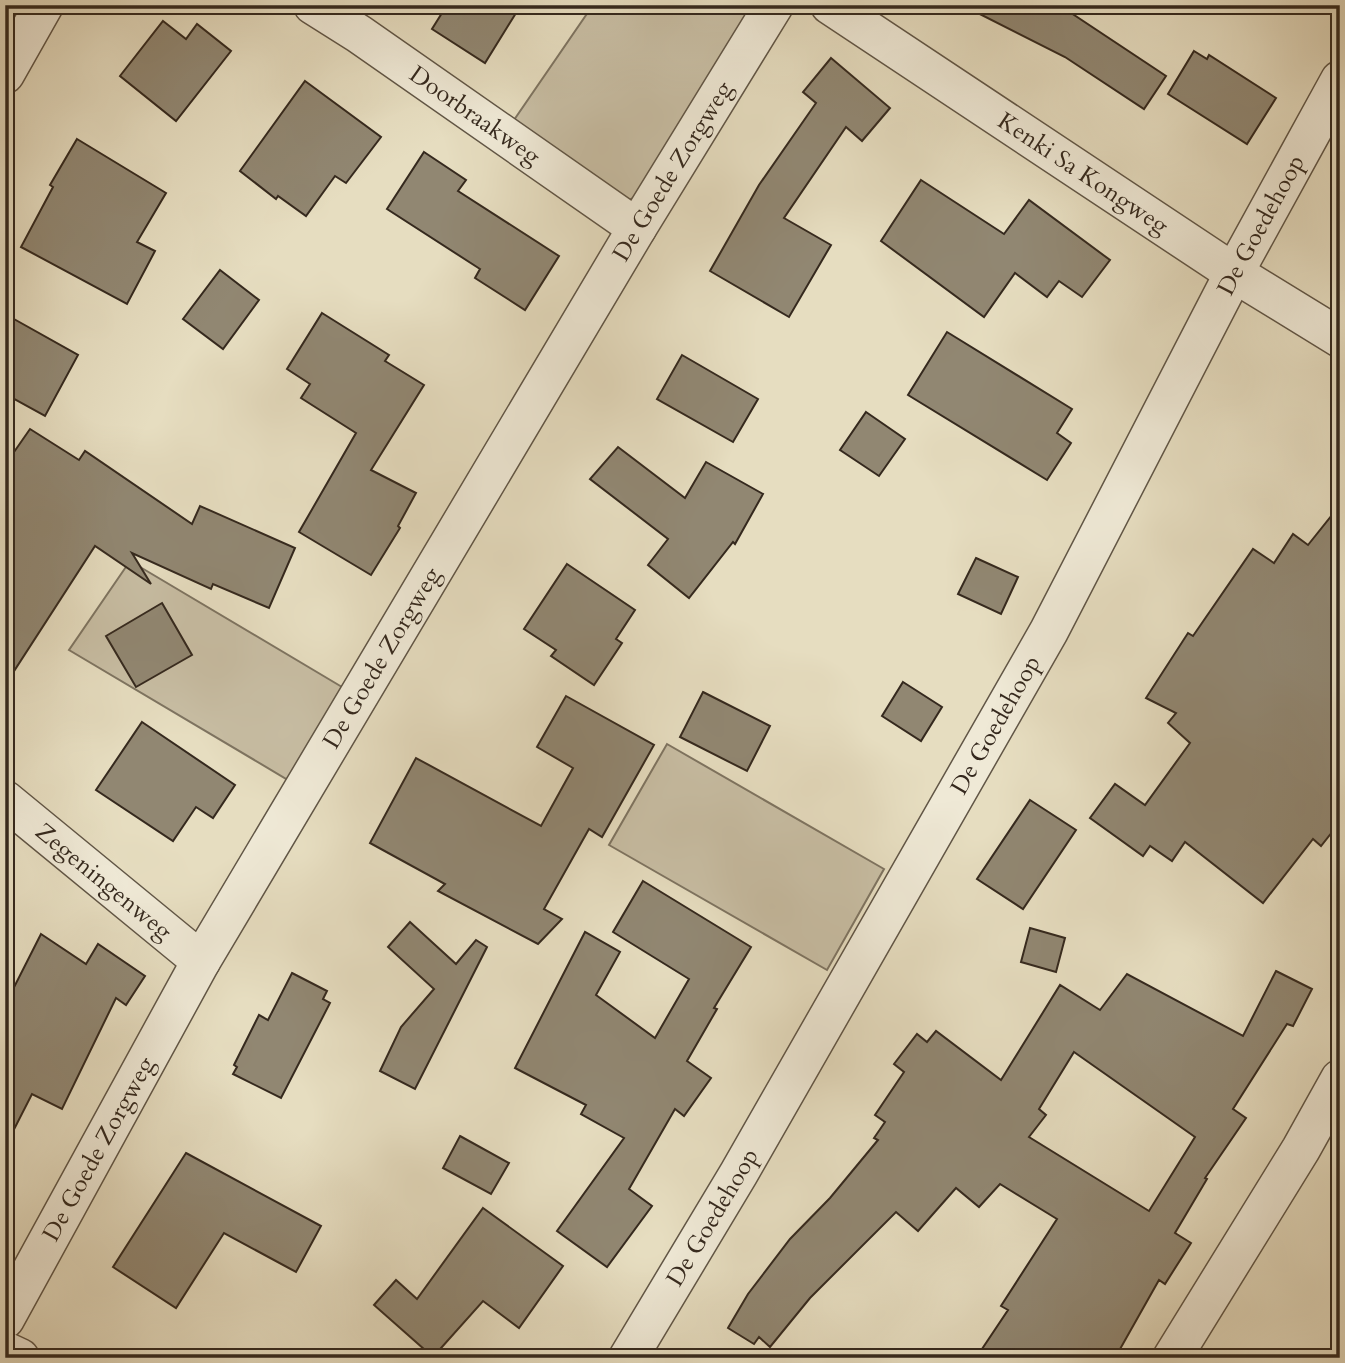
<svg xmlns="http://www.w3.org/2000/svg" width="1345" height="1363" font-family="Cardo,serif">
  <style>
    .green { fill: #c8bea4; stroke: #7e7461; stroke-width: 2 }
    .building { fill: #918772; stroke: #35291e; stroke-width: 2; fill-rule: evenodd }
    .lines { fill: none; stroke-linecap: round; stroke-linejoin: round }
    .minor-casing { stroke: #615646; stroke-width: 41 }
    .minor { stroke: #efe9d6; stroke-width: 38 }
    .labels { text-anchor: middle; stroke-width: 6; stroke-linejoin: round; paint-order: stroke }
    .street-label { font-size: 24px; fill: #35291e; stroke: #efe9d6 }
  </style>
  <rect width="100%" height="100%" fill="#e6ddc0"/>
  <filter id="stains"><feTurbulence type="fractalNoise" baseFrequency=".00286" numOctaves="4"/><feColorMatrix values="0 0 0 0 .2 0 0 0 0 .09 0 0 0 0 .02 0 0 0 .5 -.17"/></filter>
  <radialGradient id="worn" r=".72"><stop offset=".6" stop-color="#630" stop-opacity="0"/><stop offset="1" stop-color="#630" stop-opacity=".3"/></radialGradient>
  <g class="green">
    <path d="M593 5H756L637 197 628 200 514 120Z"/>
    <path d="M130 561 342 687 288 780 69 650Z"/>
    <path d="M667 744 884 869 827 970 609 845Z"/>
  </g>
  <g class="building">
    <path d="M447 5H521L485 63 432 29Z"/>
    <path d="M962 5H1059L1166 76 1144 109 1065 57Z"/>
    <path d="M163 21 186 39 197 24 231 51 176 121 120 76Z"/>
    <path d="M1194 51 1207 59 1209 55 1276 98 1247 144 1168 94Z"/>
    <path d="M831 58 890 108 862 141 846 127 784 218 831 245 789 317 710 271 759 185 816 103 803 92Z"/>
    <path d="M305 81 381 137 346 183 335 176 306 216 278 196 276 199 240 171Z"/>
    <path d="M77 139 166 193 137 242 155 251 127 304 21 247 53 187 50 185Z"/>
    <path d="M424 152 466 180 458 191 559 256 525 310 475 278 480 269 387 209Z"/>
    <path d="M921 180 1004 234 1029 200 1110 260 1082 297 1059 281 1047 297 1015 273 984 317 881 241Z"/>
    <path d="M220 270 259 300 223 349 183 319Z"/>
    <path d="M322 313 389 355 385 361 424 385 371 470 416 493 398 526 400 528 371 575 299 532 356 433 301 398 310 384 287 369Z"/>
    <path d="M5 314 78 355 45 416 5 394Z"/>
    <path d="M947 332 1072 409 1057 433 1071 443 1047 480 908 395Z"/>
    <path d="M682 355 758 399 733 442 657 399Z"/>
    <path d="M866 412 905 439 879 476 840 450Z"/>
    <path d="M30 429 79 460 85 451 192 524 200 506 295 548 269 608 213 584 211 589 132 553 151 584 95 546 5 685V465Z"/>
    <path d="M618 447 685 498 706 462 763 494 735 544 733 542 689 598 648 565 668 539 590 479Z"/>
    <path d="M1340 505V822L1321 846 1313 839 1263 903 1185 842 1172 861 1150 846 1143 856 1090 818 1115 784 1145 805 1190 743 1168 723 1176 713 1146 698 1188 633 1193 636 1253 549 1274 563 1293 534 1308 545Z"/>
    <path d="M976 558 1018 577 1001 614 958 594Z"/>
    <path d="M567 564 635 610 616 639 622 643 594 685 551 656 556 650 524 629Z"/>
    <path d="M162 603 192 655 136 687 106 636Z"/>
    <path d="M903 682 942 707 921 741 882 716Z"/>
    <path d="M703 692 770 726 747 771 680 737Z"/>
    <path d="M566 696 654 745 602 837 589 829 544 909 562 919 538 944 438 891 445 884 370 843 416 758 541 826 573 768 537 747Z"/>
    <path d="M142 722 235 785 213 818 196 807 173 841 96 790Z"/>
    <path d="M1030 800 1076 830 1023 909 977 879Z"/>
    <path d="M643 881 751 947 714 1008 717 1009 687 1061 711 1078 684 1116 675 1109 629 1189 652 1206 607 1267 557 1231 624 1138 581 1114 586 1105 515 1068 585 932 620 952 596 995 655 1038 689 979 613 932Z"/>
    <path d="M410 922 456 964 476 940 487 947 415 1089 380 1071 401 1027 434 989 388 947Z"/>
    <path d="M1030 928 1065 938 1056 972 1021 962Z"/>
    <path d="M41 934 86 964 98 944 145 976 126 1005 116 998 62 1109 32 1094 5 1147V1005Z"/>
    <path d="M1276 971 1312 989 1293 1026 1287 1024 1233 1109 1246 1118 1205 1178 1207 1179 1175 1233 1191 1243 1165 1284 1159 1280 1115 1358H976L1008 1310 1001 1306 1057 1219 1000 1184 979 1207 956 1188 918 1231 896 1212 810 1298 770 1347 759 1337 754 1344 728 1328 748 1294 790 1239 830 1198 878 1140 874 1138 885 1122 875 1115 904 1072 894 1064 917 1034 927 1042 936 1031 1001 1080 1060 985 1100 1010 1127 974 1243 1036ZM1074 1052 1195 1137 1149 1211 1029 1137 1046 1115 1039 1109Z"/>
    <path d="M292 973 327 991 323 999 330 1003 281 1098 233 1074 237 1067 234 1065 259 1015 268 1020Z"/>
    <path d="M460 1136 509 1163 491 1194 443 1168Z"/>
    <path d="M186 1153 321 1226 296 1272 224 1233 176 1308 113 1267Z"/>
    <path d="M483 1208 563 1266 519 1328 483 1301 433 1357 374 1305 396 1280 417 1299Z"/>
  </g>
  <g class="lines">
    <g class="minor-casing">
      <g id="minor">
        <path id="s1" d="M313 5 359 34 637 228"/>
        <path id="s2" d="M830 5 1234 273 1340 338"/>
        <path d="M5 74 44 5"/>
        <path id="s3" d="M5 800 201 961"/>
        <path id="s4" d="M5 1319 201 961 637 228 774 5"/>
        <path d="M5 1351 20 1358"/>
        <path id="s5" d="M628 1358 739 1173 1049 631 1234 273 1340 80"/>
        <path d="M1172 1358 1301 1149 1340 1079"/>
      </g>
    </g>
    <use href="#minor" class="minor"/>
  </g>
  <g class="labels">
    <g class="street-label">
      <text dy="8" stroke="none"><textPath href="#s1" startOffset="196">Doorbraakweg</textPath></text>
      <text dy="8" stroke="none"><textPath href="#s4" startOffset="1328">De Goede Zorgweg</textPath></text>
      <text dy="8" stroke="none"><textPath href="#s2" startOffset="304">Kenki Sa Kongweg</textPath></text>
      <text dy="8" stroke="none"><textPath href="#s5" startOffset="1298">De Goedehoop</textPath></text>
      <text dy="8" stroke="none"><textPath href="#s4" startOffset="761">De Goede Zorgweg</textPath></text>
      <text dy="8" stroke="none"><textPath href="#s5" startOffset="732">De Goedehoop</textPath></text>
      <text dy="8" stroke="none"><textPath href="#s3" startOffset="128">Zegeningenweg</textPath></text>
      <text dy="8" stroke="none"><textPath href="#s4" startOffset="194">De Goede Zorgweg</textPath></text>
      <text dy="8" stroke="none"><textPath href="#s5" startOffset="164">De Goedehoop</textPath></text>
    </g>
  </g>
  <rect width="1345" height="1363" fill="none" stroke="#e6ddc0" stroke-width="28"/>
  <rect x="7" y="7" width="1331" height="1349" fill="none" stroke="#35291e" stroke-width="3.5"/>
  <rect x="14" y="14" width="1317" height="1335" fill="none" stroke="#35291e" stroke-width="2"/>
  <rect width="100%" height="100%" filter="url(#stains)"/>
  <rect width="100%" height="100%" fill="url(#worn)"/>
</svg>
